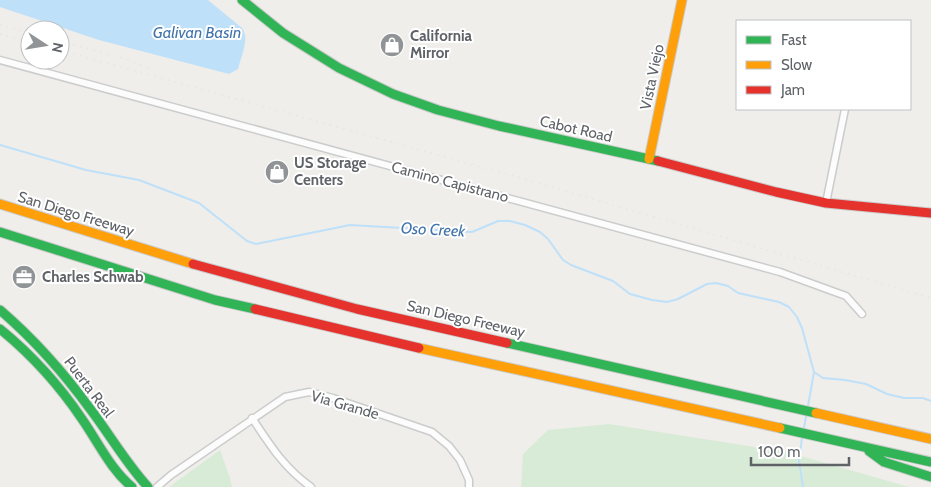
<svg xmlns="http://www.w3.org/2000/svg" width="931" height="487" font-family="Cabin,sans-serif">
  <style>
    .green { fill: #d8ebd6 }
    .water { fill: #bfe0f9 }
    .lines { fill: none; stroke-linecap: round; stroke-linejoin: round }
    .stream { stroke: #bfe0f9; stroke-width: 2 }
    .street-casing { stroke: #cbcccc; stroke-width: 9 }
    .fast-casing { stroke: #cacacb; stroke-width: 11 }
    .slow-casing { stroke: #cacacb; stroke-width: 11 }
    .jam-casing { stroke: #cacacb; stroke-width: 11 }
    .street { stroke: #fdfcfc; stroke-width: 6 }
    .fast { stroke: #30b455; stroke-width: 9 }
    .slow { stroke: #ff9f0a; stroke-width: 9 }
    .jam { stroke: #e5322d; stroke-width: 9 }
    .rail { stroke: #e4e4e4; stroke-width: 2; stroke-dasharray: 1 6; stroke-linecap: butt }
    .labels { text-anchor: middle; stroke-width: 4; stroke-linejoin: round; paint-order: stroke }
    .poi-label { font-size: 15px; font-weight: bold; fill: #5f6368; stroke: #fff; text-anchor: start }
    .street-label { font-size: 15px; fill: #5f6368; stroke: #fff }
    .water-label { font-size: 16px; font-style: italic; fill: #4174aa; stroke: #fff }
  </style>
  <rect width="100%" height="100%" fill="#efeeea"/>
  <g class="green">
    <path d="M609 424 787 452 909 487H521L523 454 548 430Z"/>
    <path d="M220 450 230 478 232 487H169Z"/>
  </g>
  <path class="water" d="M0 0H208L242 28C250 38 241 57 238 69L229 74 99 40 0 7Z"/>
  <g class="lines">
    <g class="stream">
      <path d="M0 145 86 170 139 180 199 203 247 241 256 244 350 225 472 232 498 221H510L525 225 540 232 548 239 563 260 571 265 613 281 630 294 652 300 667 302 678 299 707 284 716 283 728 286 738 293 779 302 789 307 797 317 802 328 814 372 808 406"/>
      <path d="M814 372 823 378 845 380 866 384 887 394 904 398H923L931 401"/>
      <path d="M804 428 806 416"/>
      <path d="M802 438 799 461 803 487"/>
    </g>
    <g class="street-casing">
      <g id="street">
        <path d="M0 60 780 272 846 296 862 314"/>
        <path d="M826 203 845 109"/>
        <path d="M252 418C270 445 284 468 311 487"/>
        <path d="M157 487 171 475 285 397 309 392 333 398 432 432 449 446 460 460 469 480V487"/>
      </g>
    </g>
    <g class="fast-casing">
      <g id="fast">
        <path d="M242 0 283 33 339 68 393 94 438 110 499 126 658 161"/>
        <path d="M0 232 215 300 255 309"/>
        <path d="M0 310C35 340 64 373 91 410 110 435 126 463 148 487"/>
        <path d="M0 329C32 355 59 385 82 419 98 442 111 470 132 487"/>
        <path d="M507 343 816 413"/>
        <path d="M780 428 931 462"/>
        <path d="M869 451 884 462 931 477"/>
      </g>
    </g>
    <g class="slow-casing">
      <g id="slow">
        <path d="M649 159 682 0"/>
        <path d="M0 204 193 264"/>
        <path d="M419 348 780 428"/>
        <path d="M816 413 931 439"/>
      </g>
    </g>
    <g class="jam-casing">
      <g id="jam">
        <path d="M658 161 776 192 826 203 931 213"/>
        <path d="M193 264 357 309 507 343"/>
        <path d="M255 309 419 348"/>
      </g>
    </g>
    <use href="#street" class="street"/>
    <use href="#fast" class="fast"/>
    <use href="#slow" class="slow"/>
    <use href="#jam" class="jam"/>
    <g class="rail">
      <path d="M0 25 30 33"/>
      <path d="M0 34 30 42"/>
      <path d="M60 41 129 60 151 69"/>
      <path d="M60 50 521 178 931 298"/>
    </g>
  </g>
  <defs>
    <g id="shop-disc" transform="scale(1.25)"><circle r="9.5" fill="#919496" stroke="#fff"/><path d="M-5-2.5h2.3a2.7 3.5 0 0 1 5.4 0H5L5.5 6h-11ZM-1.5-2.5h3a1.5 2.3 0 0 0-3 0Z" fill="#fff"/></g>
    <g id="office-disc" transform="scale(1.25)"><circle r="9.5" fill="#919496" stroke="#fff"/><path d="M-6-3h4V-5.5h4V-3h4V5H-6ZM-1-4.5V-3h2v-1.5ZM-6 0V1H6V0Z" fill="#fff"/></g>
  </defs>
  <g fill-rule="evenodd">
    <use href="#shop-disc" x="392" y="45"/>
    <use href="#shop-disc" x="277" y="172"/>
    <use href="#office-disc" x="24" y="277"/>
  </g>
  <g class="labels">
    <g class="poi-label">
      <text x="410" y="41">California<tspan x="410" dy="17">Mirror</tspan></text>
      <text x="294" y="168">US Storage<tspan x="294" dy="17">Centers</tspan></text>
      <text x="42" y="282">Charles Schwab</text>
    </g>
    <g class="street-label">
      <text transform="translate(652 77) rotate(-78)" y="5">Vista Viejo</text>
      <text transform="translate(576 129) rotate(13)" y="5">Cabot Road</text>
      <text transform="translate(450 182) rotate(15)" y="5">Camino Capistrano</text>
      <text transform="translate(76 214) rotate(17)" y="5">San Diego Freeway</text>
      <text transform="translate(466 319) rotate(13)" y="5">San Diego Freeway</text>
      <text transform="translate(89 387) rotate(53)" y="5">Puerta Real</text>
      <text transform="translate(345 405) rotate(16)" y="5">Via Grande</text>
    </g>
    <g class="water-label">
      <text x="197" y="38">Galivan Basin</text>
      <text transform="translate(433 229) rotate(3)" y="6">Oso Creek</text>
    </g>
  </g>
  <rect x="736" y="20" width="175" height="90" fill="#ffffff" stroke="#bfc1c3"/>
  <rect x="746" y="36" width="25" height="8" fill="#30b455" stroke="#bfc1c3"/>
  <text x="781" y="45" font-size="15" fill="#5f6368">Fast</text>
  <rect x="746" y="61" width="25" height="8" fill="#ff9f0a" stroke="#bfc1c3"/>
  <text x="781" y="70" font-size="15" fill="#5f6368">Slow</text>
  <rect x="746" y="86" width="25" height="8" fill="#e5322d" stroke="#bfc1c3"/>
  <text x="781" y="95" font-size="15" fill="#5f6368">Jam</text>
  <g transform="translate(45 45) rotate(102)"><circle r="24" fill="#ffffff" stroke="#bfc1c3"/>
  <path d="M0-4L9 19L0 12L-9 19Z" fill="#919496"/>
  <text y="-8" font-size="14" font-weight="bold" text-anchor="middle" fill="#5f6368">N</text>
  </g>
  <path d="M751 457v8h98v-8" fill="none" stroke="#5f6368" stroke-width="2.5"/>
  <text x="758" y="457" font-size="15" fill="#5f6368" stroke="#ffffff" stroke-width="4" paint-order="stroke">100 m</text>
</svg>
